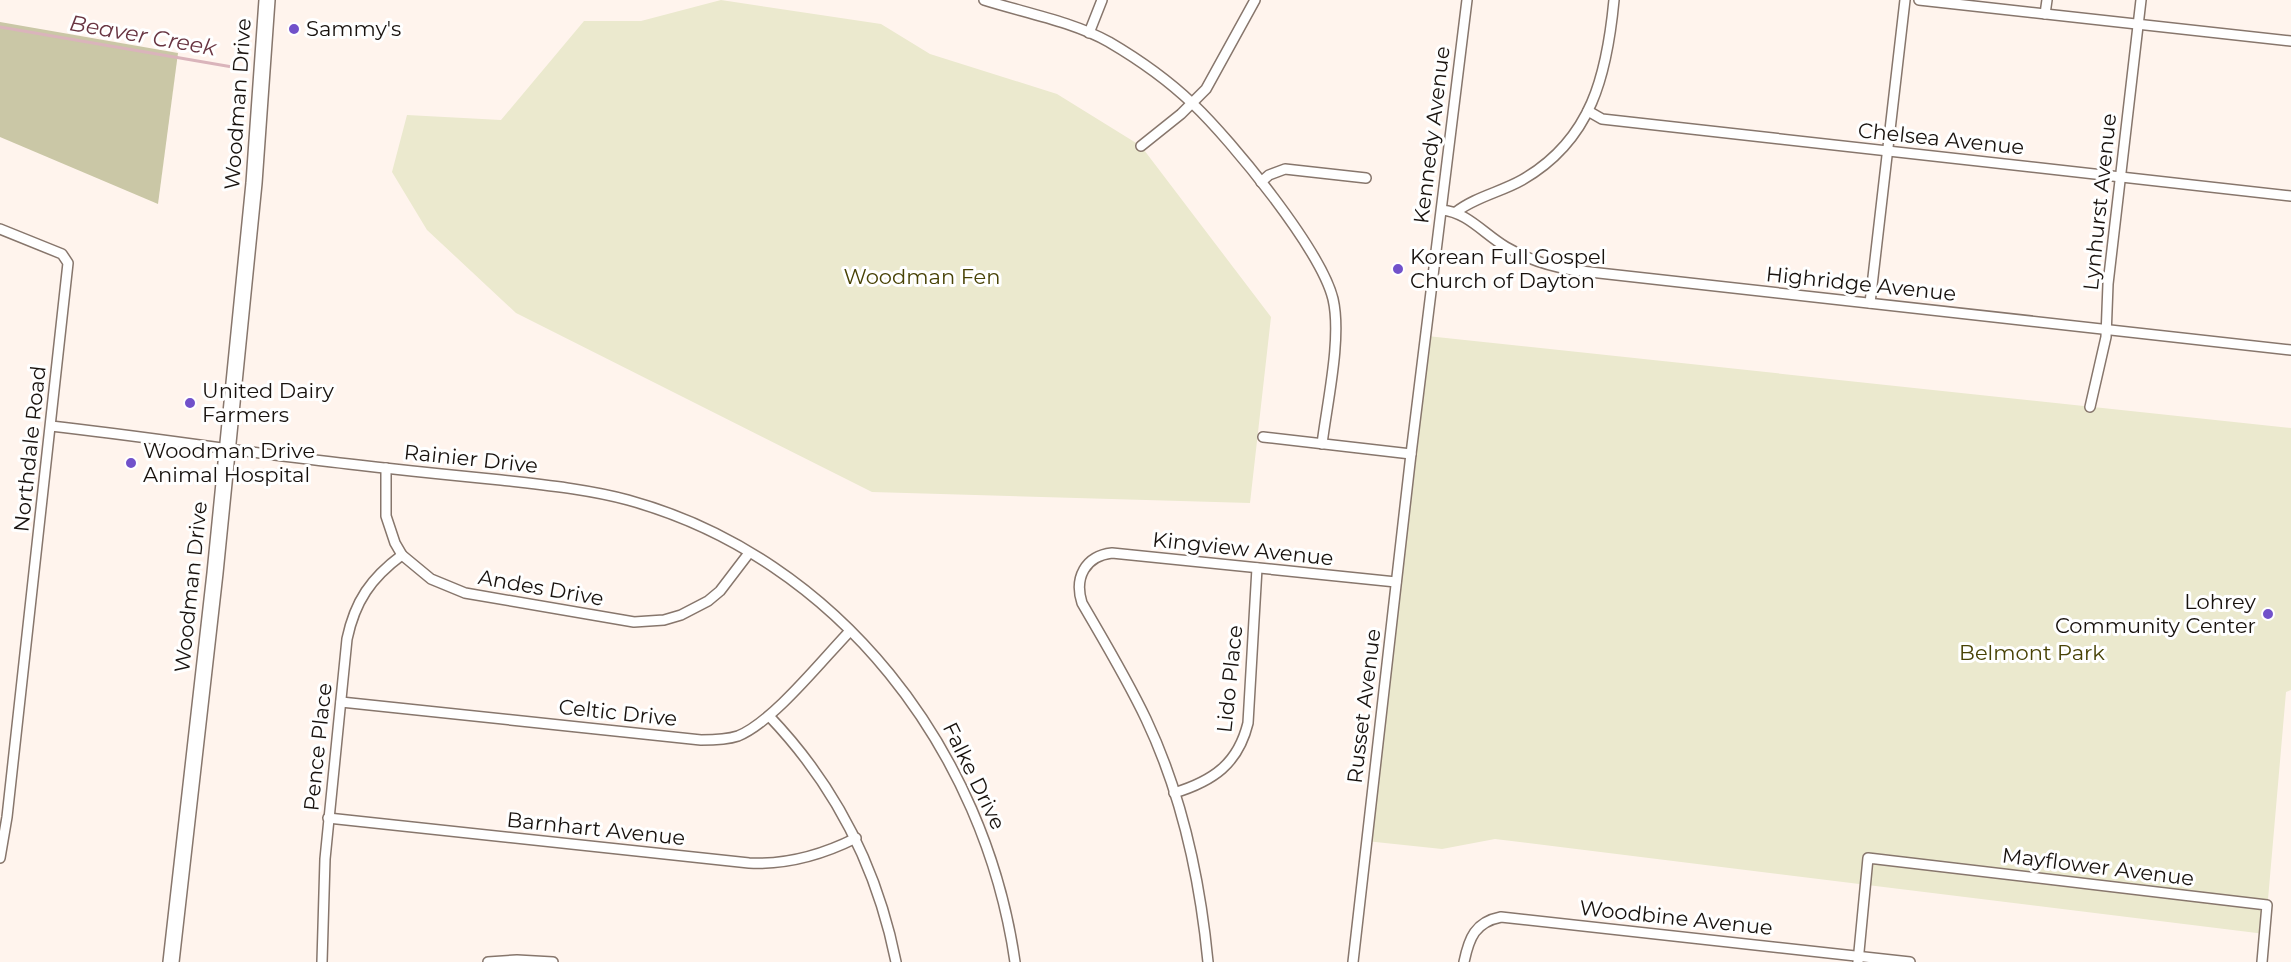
<svg xmlns="http://www.w3.org/2000/svg" width="2291" height="962" font-family="Montserrat,sans-serif">
  <style>
    .green { fill: #ebe9ce }
    .forest { fill: #cac7a6 }
    .lines { fill: none; stroke-linecap: round; stroke-linejoin: round }
    .stream { stroke: #dab4bb; stroke-width: 3 }
    .street-casing { stroke: #87766c; stroke-width: 12 }
    .primary-casing { stroke: #87766c; stroke-width: 18 }
    .street { stroke: #fff; stroke-width: 9 }
    .primary { stroke: #fff; stroke-width: 15 }
    .poi-dot { fill: #7151ca; stroke: #fff; stroke-width: 2 }
    .labels { text-anchor: middle; stroke-width: 6; stroke-linejoin: round; paint-order: stroke }
    .poi-label { font-size: 21px; fill: #18120e; stroke: #fff; text-anchor: start }
    .street-label { font-size: 21px; fill: #18120e; stroke: #fff }
    .park-label { font-size: 21px; fill: #484205; stroke: #fff }
    .water-label { font-size: 22px; font-style: italic; fill: #693542; stroke: #fff }
  </style>
  <rect width="100%" height="100%" fill="#fff4ed"/>
  <g class="green">
    <path d="M721 0 881 24 930 54 1057 94 1141 146 1271 317 1250 503 872 492 516 313 427 230 392 172 407 115 501 120 584 21H641Z"/>
    <path d="M1427 336 2291 428V690L2286 692 2265 934 1495 839 1442 849 1366 841Z"/>
  </g>
  <path class="forest" d="M0 22 178 53 158 204 0 137Z"/>
  <g class="lines">
    <path class="stream" d="M0 27 244 69"/>
    <g class="street-casing">
      <g id="street">
        <path d="M984 0C1025 13 1071 21 1109 42 1138 59 1169 81 1193 104 1232 141 1321 250 1333 299 1342 338 1327 403 1322 444"/>
        <path d="M1919 0 2291 41"/>
        <path d="M2045 14 2047 0"/>
        <path d="M1089 33 1102 0"/>
        <path d="M1588 111 1602 119 2291 196"/>
        <path d="M1141 146 1181 114 1206 89 1255 0"/>
        <path d="M1261 182 1269 175 1285 169 1366 178"/>
        <path d="M1442 210C1467 212 1484 234 1506 247 1527 259 1549 266 1572 270L2291 350"/>
        <path d="M1456 212C1475 197 1501 192 1522 180 1592 140 1607 74 1614 0"/>
        <path d="M0 229 62 254 68 263 7 817 0 858"/>
        <path d="M1870 303 1905 0"/>
        <path d="M2090 407 2106 337 2108 284 2141 0"/>
        <path d="M51 426C150 437 249 453 349 464 399 470 450 475 501 480 544 485 587 489 628 500 839 558 985 751 1015 962"/>
        <path d="M1263 437 1411 454"/>
        <path d="M386 468V516L395 543 402 555 431 579 465 593 634 622 664 620 681 615 708 601 720 591 749 553"/>
        <path d="M341 702 701 740C712 740 726 740 738 736 773 722 822 660 850 631"/>
        <path d="M769 716C836 786 877 867 896 962"/>
        <path d="M1174 793C1213 781 1238 764 1248 723L1257 568"/>
        <path d="M328 818 749 863C787 865 822 855 856 838"/>
        <path d="M322 962 325 859 347 639C355 601 371 578 402 555"/>
        <path d="M488 962 517 960 553 962"/>
        <path d="M1208 962C1200 879 1182 795 1146 719 1127 679 1104 641 1082 603 1074 578 1085 556 1112 553L1396 582"/>
        <path d="M1353 962 1411 454 1467 0"/>
        <path d="M1464 962C1469 938 1475 922 1501 917L1910 962"/>
        <path d="M1858 962 1868 858 2267 905 2262 962"/>
      </g>
    </g>
    <g class="primary-casing">
      <path id="primary" d="M171 962 215 573 254 183 267 0"/>
    </g>
    <use href="#street" class="street"/>
    <use href="#primary" class="primary"/>
  </g>
  <g class="poi-dot">
    <circle cx="294" cy="29" r="6"/>
    <circle cx="1398" cy="269" r="6"/>
    <circle cx="190" cy="403" r="6"/>
    <circle cx="131" cy="463" r="6"/>
    <circle cx="2268" cy="614" r="6"/>
  </g>
  <g class="labels">
    <g class="poi-label">
      <text x="306" y="36">Sammy's</text>
      <text x="1410" y="264">Korean Full Gospel<tspan x="1410" dy="24">Church of Dayton</tspan></text>
      <text x="202" y="398">United Dairy<tspan x="202" dy="24">Farmers</tspan></text>
      <text x="143" y="458">Woodman Drive<tspan x="143" dy="24">Animal Hospital</tspan></text>
      <text x="2256" y="609" text-anchor="end">Lohrey<tspan x="2256" dy="24">Community Center</tspan></text>
    </g>
    <g class="street-label">
      <text transform="translate(238 104) rotate(-86)" y="7">Woodman Drive</text>
      <text transform="translate(1432 135) rotate(-83)" y="7">Kennedy Avenue</text>
      <text transform="translate(1941 139) rotate(6)" y="7">Chelsea Avenue</text>
      <text transform="translate(2100 202) rotate(-84)" y="7">Lynhurst Avenue</text>
      <text transform="translate(1861 284) rotate(6)" y="7">Highridge Avenue</text>
      <text transform="translate(30 449) rotate(-84)" y="7">Northdale Road</text>
      <text transform="translate(471 459) rotate(6)" y="7">Rainier Drive</text>
      <text transform="translate(1243 549) rotate(6)" y="7">Kingview Avenue</text>
      <text transform="translate(191 587) rotate(-84)" y="7">Woodman Drive</text>
      <text transform="translate(541 588) rotate(10)" y="7">Andes Drive</text>
      <text transform="translate(1230 679) rotate(-84)" y="7">Lido Place</text>
      <text transform="translate(1364 706) rotate(-83)" y="7">Russet Avenue</text>
      <text transform="translate(618 713) rotate(6)" y="7">Celtic Drive</text>
      <text transform="translate(318 747) rotate(-84)" y="7">Pence Place</text>
      <text transform="translate(974 776) rotate(64)" y="7">Falke Drive</text>
      <text transform="translate(596 829) rotate(6)" y="7">Barnhart Avenue</text>
      <text transform="translate(2098 867) rotate(7)" y="7">Mayflower Avenue</text>
      <text transform="translate(1676 918) rotate(6)" y="7">Woodbine Avenue</text>
    </g>
    <g class="park-label">
      <text x="922" y="284">Woodman Fen</text>
      <text x="2032" y="660">Belmont Park</text>
    </g>
    <g class="water-label">
      <text transform="translate(143 35) rotate(10)" y="8">Beaver Creek</text>
    </g>
  </g>
</svg>
